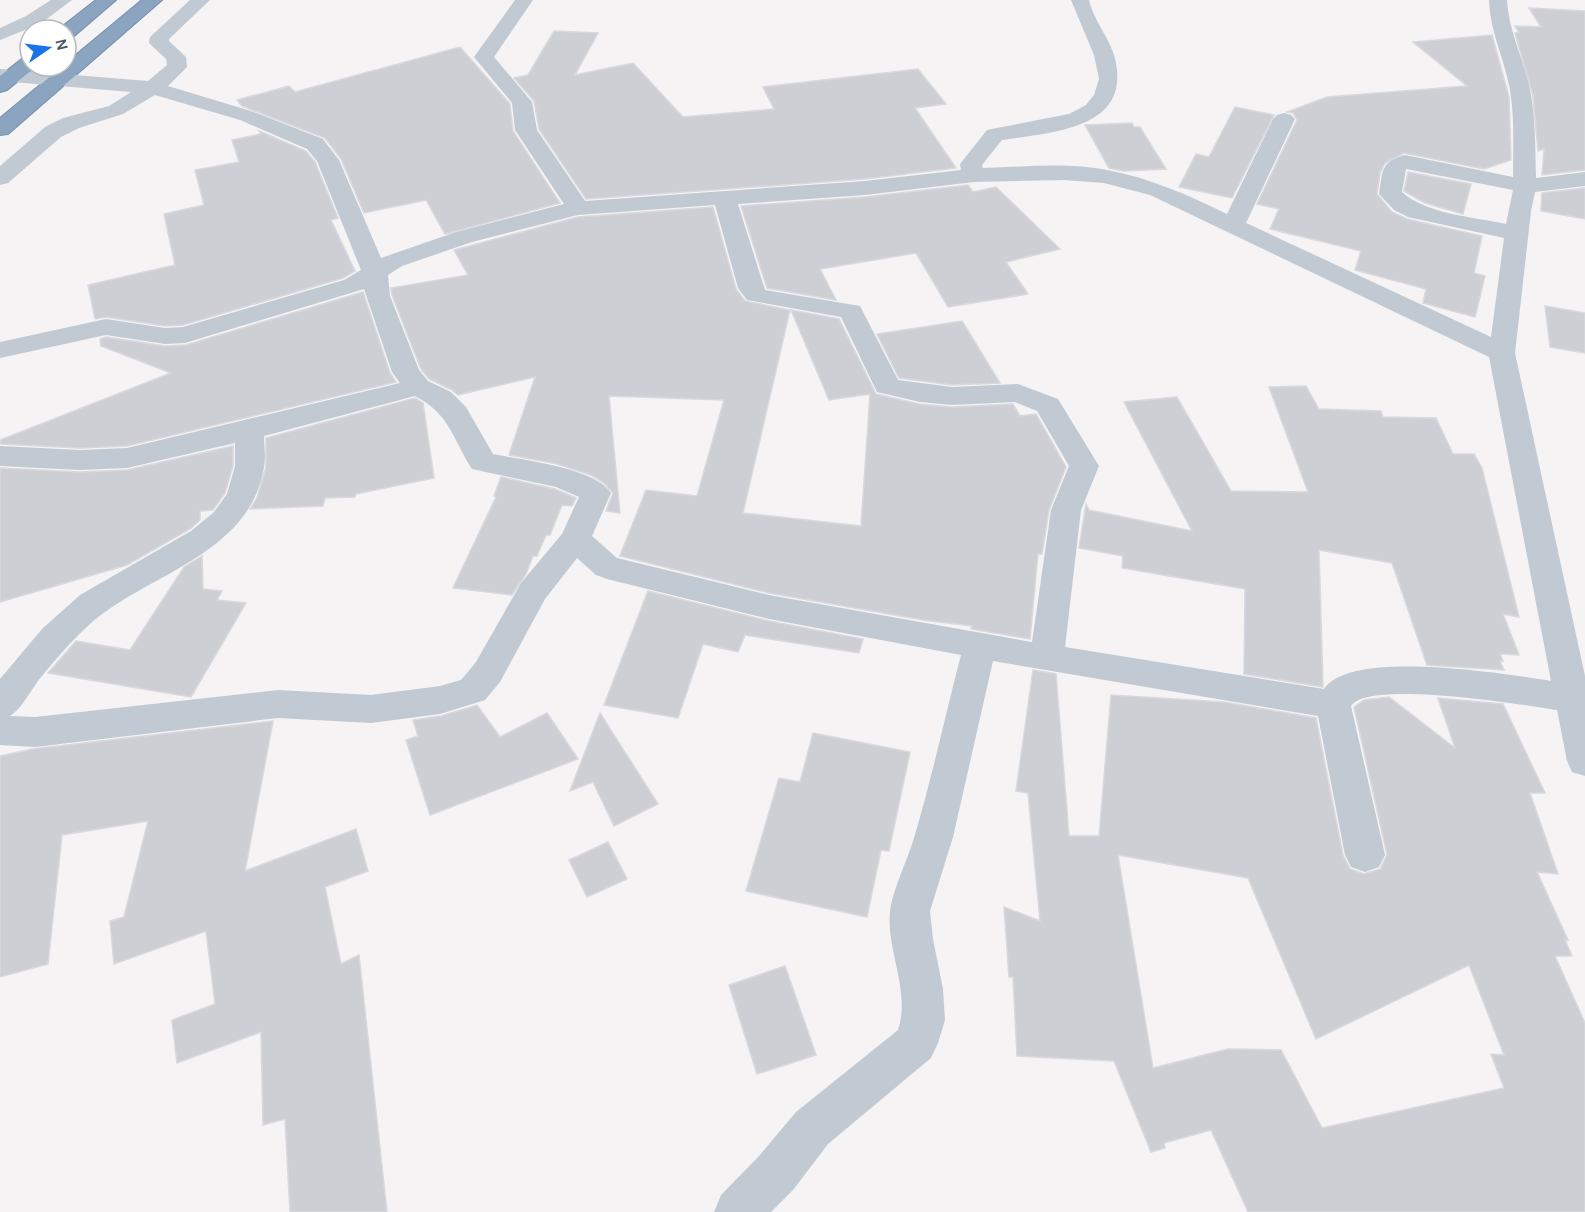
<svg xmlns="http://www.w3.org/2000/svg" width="1585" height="1212" font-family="Karla,sans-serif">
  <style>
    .building { fill: #cdcfd5; stroke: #d7d9de; stroke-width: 1.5; fill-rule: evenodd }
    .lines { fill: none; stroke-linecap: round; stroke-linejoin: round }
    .highway-casing { stroke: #7690ad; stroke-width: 2 }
    .minor { fill: #c1cad2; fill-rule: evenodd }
    .highway { fill: #8ba5c1; fill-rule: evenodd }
  </style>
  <rect width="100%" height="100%" fill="#f5f3f3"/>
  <g class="building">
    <path d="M1529 8 1585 11V170L1542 175 1544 149 1538 151 1533 96 1515 33 1519 32 1515 26 1541 27Z"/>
    <path d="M554 31 598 33 575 75 633 63 683 117 774 109 763 87 918 69 946 104 915 108 956 168 865 179 586 199 539 129 534 101 514 78 528 75Z"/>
    <path d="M1492 35 1509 97 1511 160 1484 169 1404 153 1385 163 1380 173 1377 194 1392 212 1407 219 1482 236 1474 273 1485 276 1475 317 1423 303 1426 289 1355 270 1361 251 1270 229 1279 209 1257 204 1297 120 1293 113 1287 112 1327 97 1467 86 1413 42Z"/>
    <path d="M460 47 510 104 513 131 560 203 445 234 426 200 364 213 341 159 325 138 242 106 237 100 289 86 295 92Z"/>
    <path d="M1235 107 1274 115 1232 198 1179 187 1196 154 1209 157Z"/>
    <path d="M1132 123 1134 127H1140L1166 169 1124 171 1109 168 1085 125Z"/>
    <path d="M259 131 306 151 315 162 338 218 331 220 355 271 343 278 183 325 165 326 106 317 95 319 88 285 175 265 164 214 204 205 195 170 239 162 232 140 261 134Z"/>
    <path d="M1408 172 1471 184 1463 214 1425 203 1404 191Z"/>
    <path d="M968 185 973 192 996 187 1060 249 1006 262 1028 294 948 307 916 253 820 269 836 300 767 288 741 206 865 197Z"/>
    <path d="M1585 188V219L1541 211 1542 193Z"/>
    <path d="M713 207 736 289 745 301 790 310 743 513 861 526 870 394 829 400 791 310 839 319 876 394 919 404 952 407 1013 404 1020 416 1036 414 1066 467 1049 510 1042 554H1038L1030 639 971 629 972 626 923 620 769 593 620 556 646 490 697 496 724 400 609 396 620 513 606 511 613 493 604 483 591 475 557 464 509 455 535 377 458 395 452 390 429 379 421 369 392 295 391 288 468 275 454 250 578 217Z"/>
    <path d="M363 292 390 373 396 382 127 446 80 448 0 444V440L171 373 101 346 100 339 106 337 165 346 186 345Z"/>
    <path d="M1545 306 1585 313V353L1550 347Z"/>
    <path d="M962 321 1000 383 952 385 899 378 877 334Z"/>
    <path d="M1306 386 1319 409 1381 411 1383 417 1436 418 1453 454H1474L1482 468 1519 617 1503 614 1519 655 1500 654 1503 661H1500L1504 670 1427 665 1392 563 1319 550 1323 687 1244 674 1245 589 1122 568 1123 556 1079 548 1086 504 1089 510 1192 531 1124 402 1177 397 1231 491 1308 492 1269 387Z"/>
    <path d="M415 398 423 403 434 478 356 494 355 497 325 498 323 506 250 509 257 498 266 467V438Z"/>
    <path d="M233 446V466L225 493 213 510 200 511V520L190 529 127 565 0 602V468L80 472 127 470Z"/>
    <path d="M501 477 555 489 576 498 572 506 562 505 550 535H546L537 556H533L526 574 512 595 453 588 496 497 494 496Z"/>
    <path d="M202 556 203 589 222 591 217 600 246 603 191 697 48 673 76 641 130 650 184 567Z"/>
    <path d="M648 591 769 621 863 639 859 653 745 635 738 652 703 644 678 718 604 705Z"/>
    <path d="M1033 670 1056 674 1069 836H1099L1111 695 1224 702 1316 718 1343 855 1350 869 1364 874 1380 869 1387 855 1354 707 1364 700 1389 697 1455 748 1438 698 1503 704 1545 793H1530L1558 874 1537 872 1568 940H1565L1572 956H1555L1585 1023V1212H1248L1211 1130 1164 1143 1165 1148 1151 1152 1114 1061 1017 1056 1013 977H1009L1004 907 1040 921 1028 793 1016 791ZM1118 855 1248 878 1316 1039 1469 965 1504 1055 1491 1054 1504 1088 1322 1128 1281 1050 1228 1049 1153 1068Z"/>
    <path d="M477 705 500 737 547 713 578 759 430 815 406 740 418 736 413 720 441 716Z"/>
    <path d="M600 713 658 804 614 826 593 782 570 791Z"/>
    <path d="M273 721 245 871 356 829 368 871 325 887 341 964 359 955 387 1212H290L285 1119 263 1125 261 1032 177 1063 172 1020 215 1004 206 931 114 964 110 921 124 917 148 821 62 835 48 964 0 977V756L32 749Z"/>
    <path d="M813 733 910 752 889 851 881 850 867 917 746 891 779 778 800 782Z"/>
    <path d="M608 842 627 879 587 897 569 860Z"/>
    <path d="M785 966 816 1055 757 1074 729 985Z"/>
  </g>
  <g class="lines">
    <g class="highway-casing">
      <g id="highway">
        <path d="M96 0H116L73 37 66 39V30L59 29Z"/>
        <path d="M142 0H162L8 134 0 135V118L63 66H66V63Z"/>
        <path d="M30 56V66H37L7 90 0 92V76L23 58Z"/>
      </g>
    </g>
    <g class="minor">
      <path d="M51 0H72L40 24 0 40V28L26 16Z"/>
      <path d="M190 0H210L169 39V41L186 57 187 67 168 86 254 112 323 139 339 160 381 258 456 232 564 204 515 130 512 103 474 57 515 0H533L494 57 532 102 537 130 585 201 865 181 961 170 960 164 987 130 1069 114 1086 105 1094 95 1099 79 1094 55 1071 0H1089C1093 19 1108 36 1114 55 1135 129 1053 132 1002 140L982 165 983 168C1024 167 1067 162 1107 170 1150 178 1188 195 1227 214L1273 119 1277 115 1284 113 1291 115 1295 119 1246 223 1491 337 1504 238 1408 217 1394 210 1379 194C1383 171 1380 162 1405 155L1513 177C1513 146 1515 115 1509 85 1503 55 1490 31 1489 0H1507C1509 32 1522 55 1529 85 1536 115 1535 147 1536 178L1585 172V186L1535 192 1531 211 1515 353 1585 676V776L1572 772 1567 761 1557 710C1525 705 1367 679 1351 706L1385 855 1379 867 1365 872 1351 867 1345 855 1318 716 993 661 953 837 930 911 933 939 943 989 945 1020 938 1043 931 1058 828 1144 793 1190 771 1212H714L721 1195 759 1156 796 1112 898 1030C911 991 886 951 890 912 892 891 908 859 914 838 932 778 945 716 961 655L769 619 607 579 596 575 577 558 545 599 500 682 485 700 440 714 371 723 278 718 35 747 0 745V679L42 629 80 595 191 531 214 512 227 494 235 466V443L127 468 80 470 0 466V446L80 450 127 448 400 383 392 372 364 289 185 343 165 344 106 335 0 358V342L106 319 165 328 183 327 344 280 361 270 317 161 307 149 240 120 155 95 123 114 79 128 61 137 8 183 0 185V166L45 127 63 118 109 106 131 92 0 81V69L148 81 167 65 166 59 149 43 150 37ZM1406 169 1513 190 1506 224C1474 217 1426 214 1402 192ZM1064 180 1104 183 1150 195 1489 357 1551 681C1507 674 1350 648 1324 689L1065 647 1081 510 1099 466 1058 399 1018 384 952 387 898 380 860 306 765 290 738 204 865 195 974 182ZM715 205 738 288 747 300 841 317 877 392 920 402 952 405 1015 402 1037 411 1069 466 1051 510 1032 642 769 595 617 558 592 536 611 493C596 468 521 460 493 454L466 407 451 392 428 381 419 370 390 296 388 275 402 266 472 242 578 215ZM415 396C450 414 452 438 472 469L556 487 579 497 562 534 521 583 476 662 461 680 440 686 371 695 278 690 35 717 10 716C21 709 30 692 38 681 54 661 71 641 90 624 148 573 250 555 264 467 266 457 264 446 264 436Z"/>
    </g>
    <use href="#highway" class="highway"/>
  </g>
  <g transform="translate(48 48) rotate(76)"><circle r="28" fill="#ffffff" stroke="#b7bbc0" stroke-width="1.5"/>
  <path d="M0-4.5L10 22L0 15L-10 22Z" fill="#1a73e8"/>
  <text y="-9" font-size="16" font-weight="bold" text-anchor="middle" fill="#4a5661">N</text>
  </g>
</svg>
